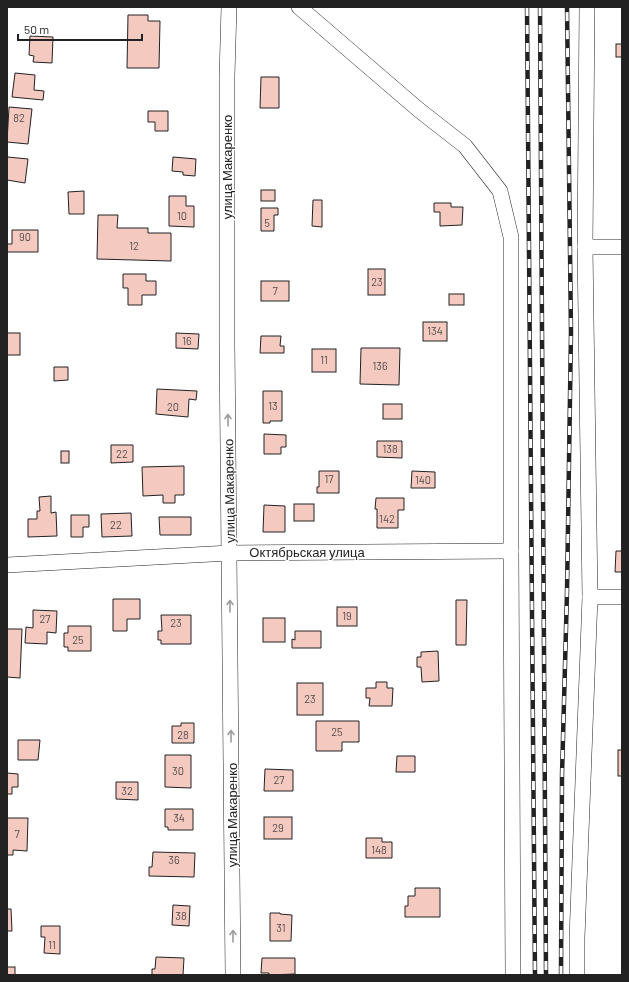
<svg xmlns="http://www.w3.org/2000/svg" width="629" height="982" font-family="Barlow,sans-serif">
  <style>
    .building { fill: #f3c9c0; stroke: #222 }
    .lines { fill: none; stroke-linecap: round; stroke-linejoin: round }
    .street-casing { stroke: #222; stroke-width: 16 }
    .street { stroke: #fff; stroke-width: 15 }
    .rail-casing { stroke: #222; stroke-width: 4.5 }
    .rail { stroke: #fff; stroke-width: 3; stroke-dasharray: 9; stroke-linecap: butt }
    .oneway { stroke: #9c9c9c }
    .labels { text-anchor: middle; stroke-width: 3; stroke-linejoin: round; paint-order: stroke }
    .number-label { font-size: 11px; fill: #564c4a }
    .street-label { font-size: 13px; fill: #222; stroke: #fff }
  </style>
  <rect width="100%" height="100%" fill="#fff"/>
  <g class="building">
    <path d="M128 15H148V21H160L159 68H127Z"/>
    <path d="M30 36 53 37 52 63 33 62 34 56 29 55Z"/>
    <rect x="616" y="44" width="6" height="13"/>
    <path d="M15 73 35 75 34 90 44 91 43 100 12 97Z"/>
    <path d="M261 77H279V108H260Z"/>
    <path d="M9 107 32 109 28 144 7 142Z"/>
    <path d="M148 111H168V131H155V122H148Z"/>
    <path d="M8 157 28 159 25 183 7 180V160Z"/>
    <path d="M173 157 196 159 195 176 183 175V172L172 171Z"/>
    <rect x="261" y="190" width="14" height="11"/>
    <path d="M84 191V214H69L68 192Z"/>
    <path d="M169 196H186V206H194V227L169 226Z"/>
    <path d="M313 200H322V227L312 226Z"/>
    <path d="M434 203H451V207H463L462 225 440 226V212H434Z"/>
    <path d="M261 208H278V215H274V231H261Z"/>
    <path d="M98 215H118L117 228H148V233H171V261L97 259Z"/>
    <path d="M12 230H38V252H7V244H12Z"/>
    <rect x="368" y="269" width="17" height="26"/>
    <path d="M123 274H146V281H156V295H142V305H128V288H123Z"/>
    <rect x="261" y="281" width="28" height="20"/>
    <rect x="449" y="294" width="15" height="11"/>
    <rect x="423" y="322" width="24" height="19"/>
    <rect x="7" y="333" width="13" height="22"/>
    <path d="M176 333 199 334 198 349 176 348Z"/>
    <path d="M261 336H281L280 346H284V353H260Z"/>
    <path d="M361 348H400L399 385 360 384Z"/>
    <rect x="312" y="349" width="24" height="23"/>
    <path d="M54 367H68V380L54 381Z"/>
    <path d="M157 389 197 391 196 400 189 399 188 417 156 414Z"/>
    <path d="M263 391H282V421H270V423H263Z"/>
    <rect x="383" y="404" width="19" height="15"/>
    <path d="M264 434 286 435V447H281V454H264Z"/>
    <path d="M377 441H402V458L377 457Z"/>
    <path d="M111 445H133V462L111 463Z"/>
    <rect x="61" y="451" width="8" height="12"/>
    <path d="M184 466V495H175V503H163V495L143 496 142 467Z"/>
    <path d="M319 471H339V493H317V487H319Z"/>
    <path d="M412 471 435 472V488H411Z"/>
    <path d="M51 496V513L56 512 57 536 28 537V519H37V511H40L39 497Z"/>
    <path d="M376 498H404V510H398V528H377V509H375Z"/>
    <rect x="294" y="504" width="20" height="17"/>
    <path d="M264 505 285 506V532H263Z"/>
    <path d="M131 513 132 536 102 537 101 514Z"/>
    <path d="M71 515H89V527H83V537H71Z"/>
    <path d="M159 517H191V535H160Z"/>
    <path d="M616 551H622V572H615Z"/>
    <path d="M113 599H140V619H127V631H113Z"/>
    <path d="M456 600H467L466 645H456Z"/>
    <rect x="337" y="607" width="20" height="19"/>
    <path d="M33 610 57 611 56 633 47 632V644L25 643 26 627 33 628Z"/>
    <path d="M161 615H191V644H161V640H158V631H162Z"/>
    <rect x="263" y="618" width="22" height="24"/>
    <path d="M68 626H91V651H68V647H64V633H68Z"/>
    <path d="M7 629H22L20 678 7 677Z"/>
    <path d="M295 631H321V648H292V639L295 640Z"/>
    <path d="M438 651 439 681 422 682 421 667H417V657H421V652Z"/>
    <path d="M376 682H387V688H393L392 706H369L370 698H366V688H376Z"/>
    <rect x="297" y="683" width="26" height="32"/>
    <path d="M316 721H359V742H342V751H316Z"/>
    <path d="M181 723H194V743H172V726H181Z"/>
    <path d="M18 740H40L38 760H18Z"/>
    <rect x="618" y="750" width="4" height="26"/>
    <path d="M165 755H191V788L165 787Z"/>
    <path d="M397 756H415V772H396Z"/>
    <path d="M265 769 293 770V791H264Z"/>
    <path d="M7 773 18 774V787H12V794H7Z"/>
    <path d="M116 782H138V800L116 799Z"/>
    <path d="M165 809H193V830H168V827H165Z"/>
    <rect x="264" y="817" width="28" height="22"/>
    <path d="M7 818H28L27 851 13 850V855H7Z"/>
    <path d="M366 838H382V842H392V858H366Z"/>
    <path d="M153 852 195 853 194 877 149 876V867H152Z"/>
    <path d="M415 888H440V917H405V906H408V896H415Z"/>
    <path d="M173 905 190 906 189 926 172 925Z"/>
    <path d="M7 909H11L12 931H7Z"/>
    <path d="M270 913H280V914L292 915 291 941H270Z"/>
    <path d="M41 926H60V954L44 953 45 937H41Z"/>
    <path d="M156 957 184 958 183 975H152V969H155Z"/>
    <path d="M262 958H295V974L269 975V973H261Z"/>
    <rect x="7" y="967" width="8" height="8"/>
  </g>
  <g class="lines">
    <g class="street-casing">
      <g id="street">
        <path d="M229 7 227 76V344L233 975"/>
        <path d="M299 7 419 110 465 146 500 191 511 237V551L513 975"/>
        <path d="M585 247H622"/>
        <path d="M7 565 230 553 511 551"/>
        <path d="M590 597H622"/>
        <path d="M577 975V938L590 597 585 247 587 7"/>
      </g>
    </g>
    <use href="#street" class="street"/>
    <g class="rail-casing">
      <g id="rail">
        <path d="M527 7 535 975"/>
        <path d="M540 7 546 975"/>
        <path d="M561 975 562 775 567 592 571 332 567 7"/>
      </g>
    </g>
    <use href="#rail" class="rail"/>
  </g>
  <defs><path id="oneway-shaft" d="M-6 0H5M1.5-3L5.5 0L1.5 3" fill="none" stroke-width="1.6" stroke-linecap="round" stroke-linejoin="round"/></defs>
  <g class="oneway">
    <use href="#oneway-shaft" transform="translate(228 420) rotate(-91)"/>
    <use href="#oneway-shaft" transform="translate(230 606) rotate(-90)"/>
    <use href="#oneway-shaft" transform="translate(231 736) rotate(-90)"/>
    <use href="#oneway-shaft" transform="translate(233 936) rotate(-90)"/>
  </g>
  <g class="labels">
    <g class="number-label">
      <text x="19" y="122">82</text>
      <text x="182" y="220">10</text>
      <text x="267" y="227">5</text>
      <text x="25" y="241">90</text>
      <text x="134" y="250">12</text>
      <text x="377" y="286">23</text>
      <text x="275" y="295">7</text>
      <text x="435" y="335">134</text>
      <text x="187" y="345">16</text>
      <text x="324" y="364">11</text>
      <text x="380" y="370">136</text>
      <text x="273" y="410">13</text>
      <text x="173" y="411">20</text>
      <text x="390" y="453">138</text>
      <text x="122" y="458">22</text>
      <text x="329" y="483">17</text>
      <text x="423" y="484">140</text>
      <text x="387" y="523">142</text>
      <text x="116" y="529">22</text>
      <text x="347" y="620">19</text>
      <text x="45" y="623">27</text>
      <text x="176" y="627">23</text>
      <text x="78" y="644">25</text>
      <text x="310" y="703">23</text>
      <text x="337" y="736">25</text>
      <text x="183" y="739">28</text>
      <text x="178" y="775">30</text>
      <text x="279" y="784">27</text>
      <text x="127" y="795">32</text>
      <text x="179" y="822">34</text>
      <text x="278" y="832">29</text>
      <text x="17" y="838">7</text>
      <text x="379" y="854">148</text>
      <text x="174" y="864">36</text>
      <text x="181" y="920">38</text>
      <text x="281" y="932">31</text>
      <text x="52" y="949">11</text>
    </g>
    <g class="street-label">
      <text transform="translate(227 167) rotate(-90)" y="5">улица Макаренко</text>
      <text transform="translate(229 491) rotate(-91)" y="5">улица Макаренко</text>
      <text x="307" y="557">Октябрьская улица</text>
      <text transform="translate(232 815) rotate(-90)" y="5">улица Макаренко</text>
    </g>
  </g>
  <rect width="629" height="982" fill="none" stroke="#222222" stroke-width="16"/>
  <path d="M18 34v6h124v-6" fill="none" stroke="#222222" stroke-width="2"/>
  <text x="24" y="34" font-size="12" fill="#222222" stroke="#ffffff" stroke-width="3" paint-order="stroke">50 m</text>
</svg>
